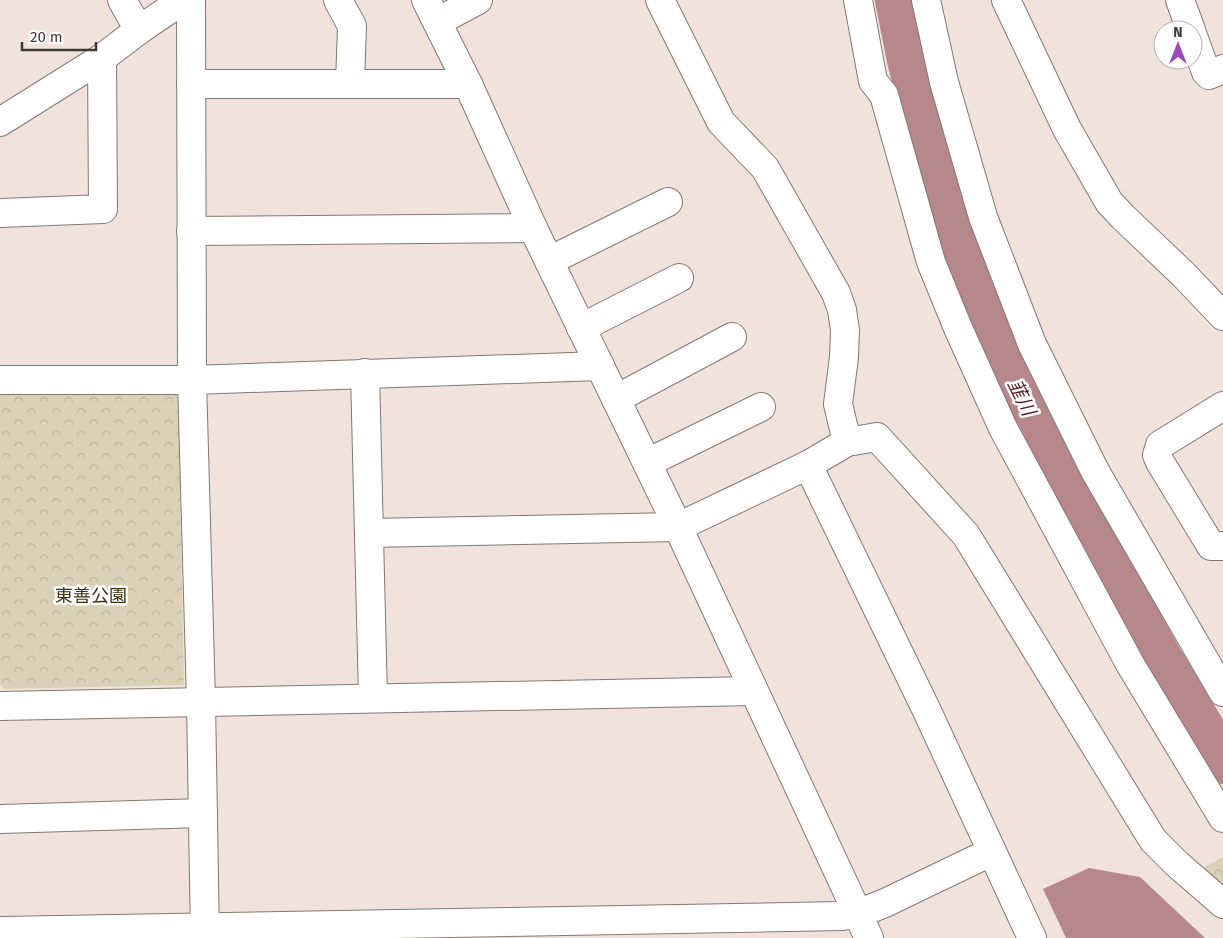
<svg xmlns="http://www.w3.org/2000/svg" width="1223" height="938" font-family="'Fira Sans','Noto Sans JP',sans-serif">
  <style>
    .park { fill: url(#park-crowns) }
    .water { fill: #b6878b }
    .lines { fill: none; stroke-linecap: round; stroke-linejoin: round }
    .river { stroke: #b6878b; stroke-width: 44 }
    .minor-casing { stroke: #847871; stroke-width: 30 }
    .minor { stroke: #fff; stroke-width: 28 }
    .labels { text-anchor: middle; stroke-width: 5; stroke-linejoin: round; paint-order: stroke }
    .park-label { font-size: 18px; fill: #3c300e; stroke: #fff }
    .water-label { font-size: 19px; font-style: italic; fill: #511721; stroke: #fff }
  </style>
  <defs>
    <pattern id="park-crowns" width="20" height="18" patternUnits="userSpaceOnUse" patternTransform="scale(1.25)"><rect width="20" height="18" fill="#dbd1b6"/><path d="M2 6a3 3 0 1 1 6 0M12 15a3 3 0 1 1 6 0" fill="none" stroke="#bdb49d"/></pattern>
  </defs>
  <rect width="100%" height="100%" fill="#f1e3db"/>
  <g class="park">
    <path d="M178 387 184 685 5 689 0 685V392Z"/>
    <path d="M1223 857V889L1201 869Z"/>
  </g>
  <path class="water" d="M1089 868 1140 877 1205 938H1066L1043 889Z"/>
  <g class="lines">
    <path class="river" d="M897 0 909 60 932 151 971 278 1006 366 1036 430 1077 506 1160 658 1223 762"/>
    <g class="minor-casing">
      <g id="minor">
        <path d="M122 0 139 30"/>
        <path d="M191 0 192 380 201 701 205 938"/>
        <path d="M338 0 352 26 350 84"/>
        <path d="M426 0 468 84 533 228 678 527 869 938"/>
        <path d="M660 0 721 122 765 168 836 293 842 310 845 330 844 357 838 404 847 442"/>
        <path d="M858 0 873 81 884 95 931 262 958 328 1003 428 1130 664 1223 818"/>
        <path d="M926 0 944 82 983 217 1032 344 1095 471 1223 692"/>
        <path d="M1006 0 1067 129 1109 202 1123 217 1183 274 1223 316"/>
        <path d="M1180 0 1191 30"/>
        <path d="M437 22 478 0"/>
        <path d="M1193 36 1206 72 1209 75 1223 69"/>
        <path d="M191 84H468"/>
        <path d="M0 122 102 58 139 30 183 0"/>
        <path d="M0 213 103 209 102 58"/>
        <path d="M191 231 533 228"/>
        <path d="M549 261 668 202"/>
        <path d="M581 328 679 278"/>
        <path d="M365 373 373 698"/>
        <path d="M0 380H192L600 366"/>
        <path d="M616 399 732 337"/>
        <path d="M1223 406 1160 445 1157 455 1160 462 1211 546H1223"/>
        <path d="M647 463 761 407"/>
        <path d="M808 465 847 442 877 437 966 535 1153 840 1177 864 1223 904"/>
        <path d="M369 533 678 527 808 465 927 711 1032 938"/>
        <path d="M0 706 753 691"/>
        <path d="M0 819 203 813"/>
        <path d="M0 931 843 916 857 914 885 903 991 852"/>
      </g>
    </g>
    <use href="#minor" class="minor"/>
  </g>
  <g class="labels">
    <g class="park-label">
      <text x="91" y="602">東善公園</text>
    </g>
    <g class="water-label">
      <text transform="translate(1022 397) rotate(63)" y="7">韮川</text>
    </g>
  </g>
  <g transform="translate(1178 45)"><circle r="24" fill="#ffffff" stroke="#b2b0af"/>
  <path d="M0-4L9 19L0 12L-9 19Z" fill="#9b49b8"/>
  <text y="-8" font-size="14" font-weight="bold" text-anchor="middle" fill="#3f3936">N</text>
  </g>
  <path d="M22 42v8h74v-8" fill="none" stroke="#3f3936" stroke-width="2.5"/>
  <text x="30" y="42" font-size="15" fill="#3f3936" stroke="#ffffff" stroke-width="4" paint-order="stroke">20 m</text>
</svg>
